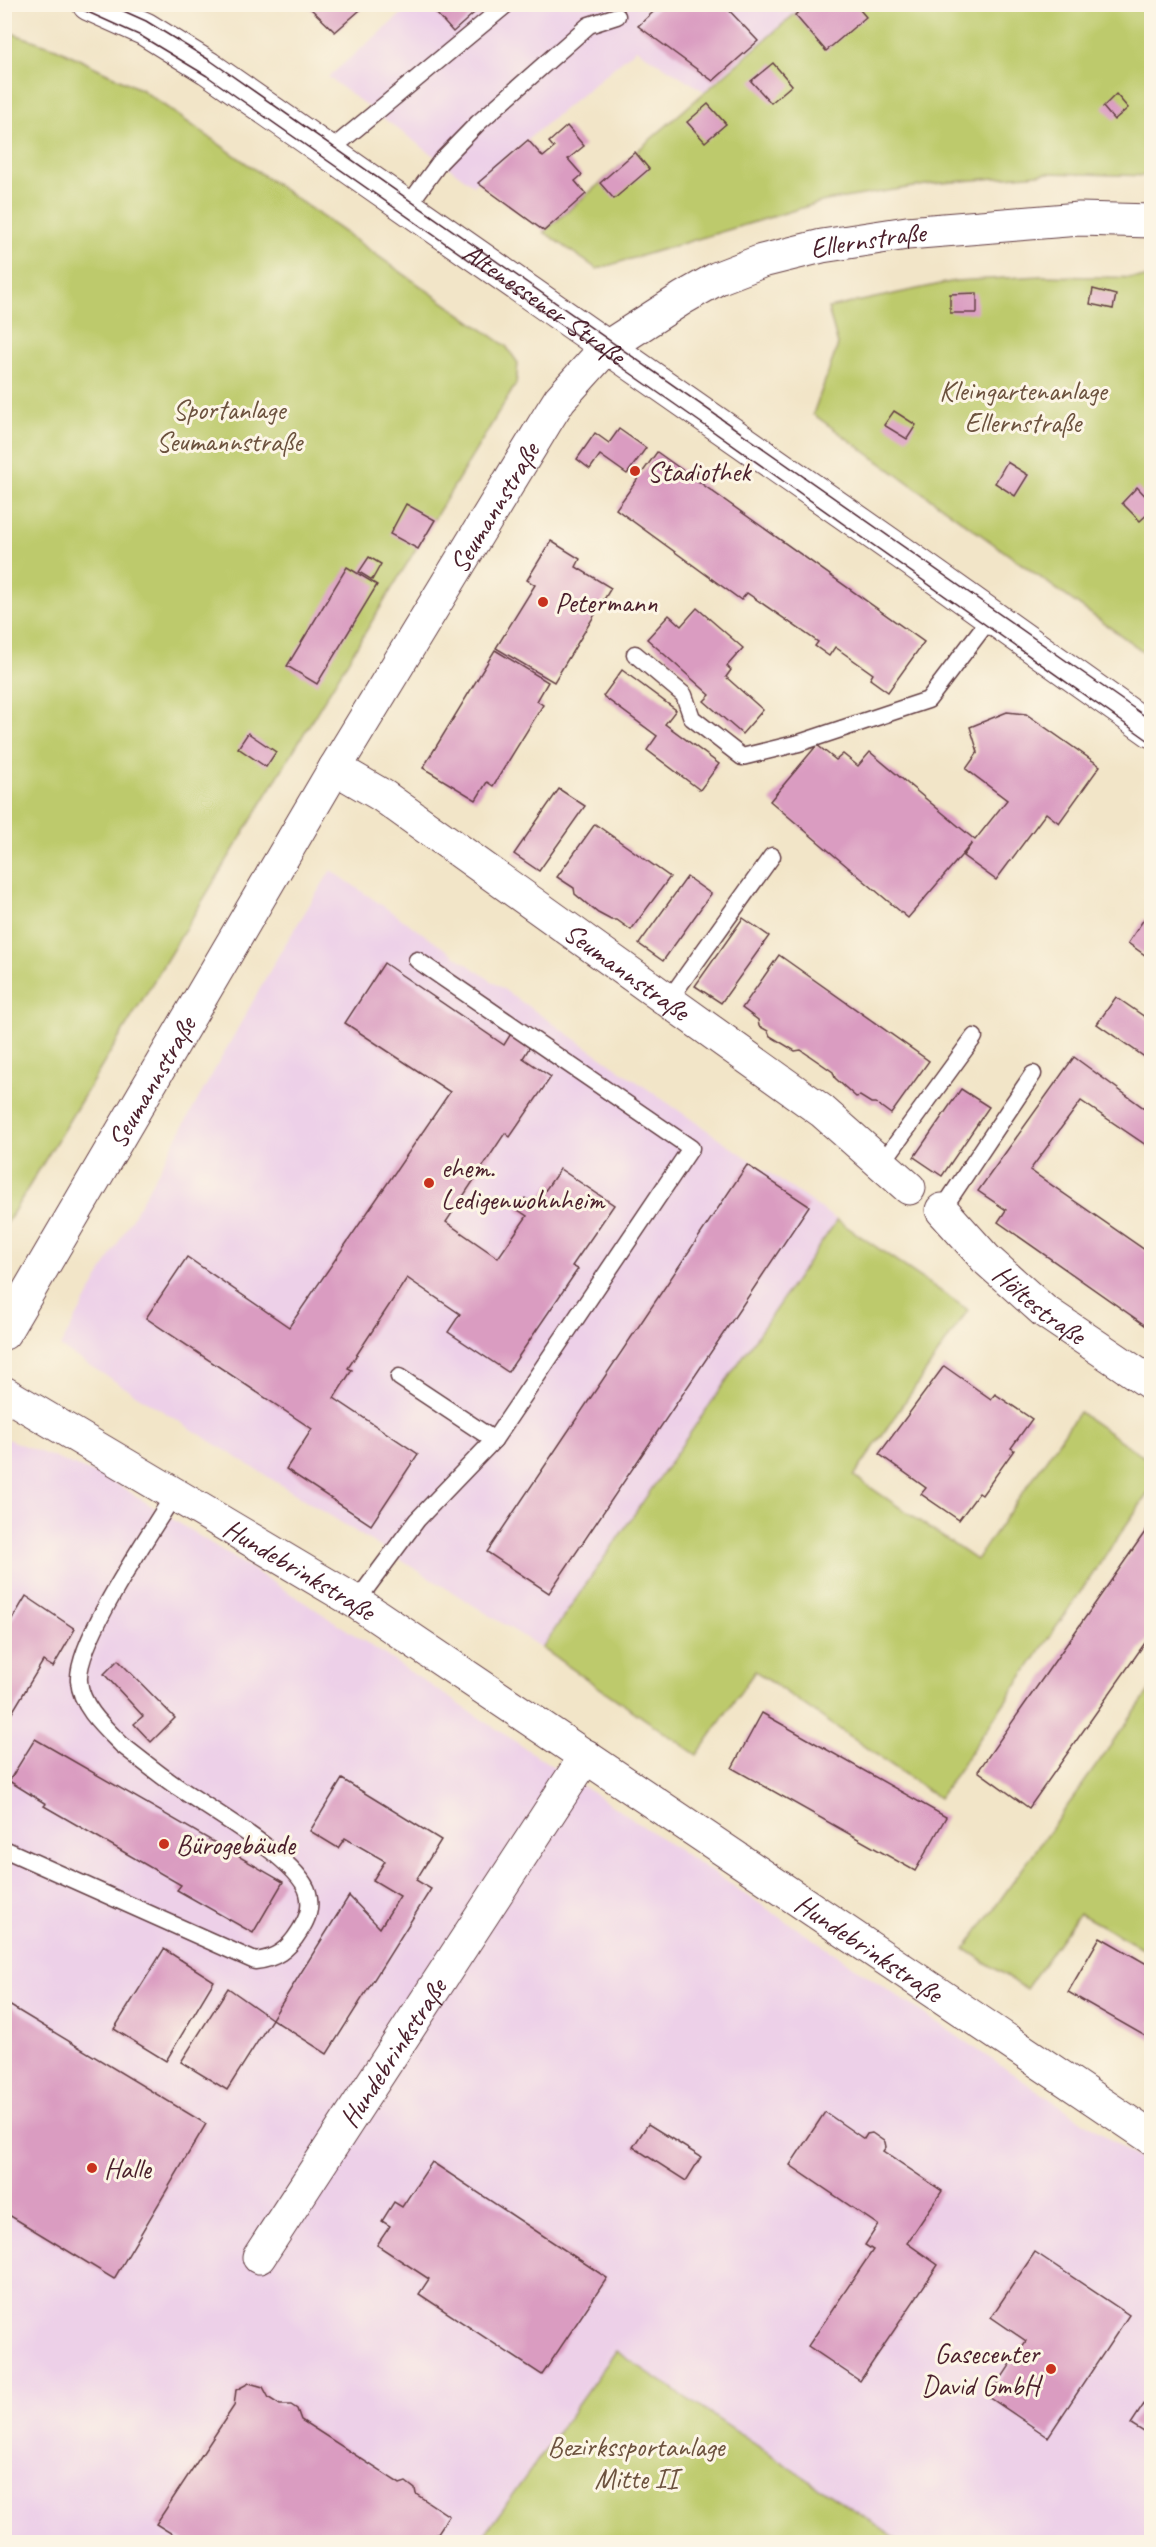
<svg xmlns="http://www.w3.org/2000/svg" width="1156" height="2547" font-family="Caveat,sans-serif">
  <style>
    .built { fill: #edd0e8 }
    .green { fill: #bdca6c; stroke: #84744c; stroke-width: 1.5 }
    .building { fill: #da9cc1 }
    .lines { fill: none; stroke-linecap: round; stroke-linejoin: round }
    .service-casing { stroke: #633d43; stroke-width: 19 }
    .minor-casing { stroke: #633d43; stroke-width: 35 }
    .tertiary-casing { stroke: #633d43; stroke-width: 35 }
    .secondary-casing { stroke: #633d43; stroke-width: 35 }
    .service { stroke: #fff; stroke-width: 16 }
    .minor { stroke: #fff; stroke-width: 33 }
    .tertiary { stroke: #fff; stroke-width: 33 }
    .secondary { stroke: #fff; stroke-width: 33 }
    .tram { stroke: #4a1f2b; stroke-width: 1.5 }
    .poi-dot { fill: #c8321e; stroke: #fcf5e5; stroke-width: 2 }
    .labels { text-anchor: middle; stroke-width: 6; stroke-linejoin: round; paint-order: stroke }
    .street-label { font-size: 28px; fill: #4a1f2b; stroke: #fcf5e5 }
    .park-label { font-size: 28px; fill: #6c523e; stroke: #fcf5e5 }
    .poi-label { font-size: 28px; fill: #4a1f2b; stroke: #fcf5e5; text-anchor: start }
  </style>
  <rect width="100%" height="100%" fill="#fcf5e5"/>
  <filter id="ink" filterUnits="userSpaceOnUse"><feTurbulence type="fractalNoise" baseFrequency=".0167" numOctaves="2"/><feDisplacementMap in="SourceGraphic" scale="12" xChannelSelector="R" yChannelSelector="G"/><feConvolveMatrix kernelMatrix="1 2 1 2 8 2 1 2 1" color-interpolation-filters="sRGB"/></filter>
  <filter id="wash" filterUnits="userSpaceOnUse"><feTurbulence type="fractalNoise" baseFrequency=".008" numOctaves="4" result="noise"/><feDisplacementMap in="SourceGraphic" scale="24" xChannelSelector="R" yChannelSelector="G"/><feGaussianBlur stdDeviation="1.35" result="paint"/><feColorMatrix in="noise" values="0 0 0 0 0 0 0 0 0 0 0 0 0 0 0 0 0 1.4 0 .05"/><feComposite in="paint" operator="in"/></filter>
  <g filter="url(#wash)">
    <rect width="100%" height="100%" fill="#f2e5c8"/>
    <g class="built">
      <path d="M412 5H805L704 91 636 49 473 185 328 77Z"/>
      <path d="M331 870 837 1220 542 1648 60 1347 281 951Z"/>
      <path d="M7 1439 109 1479 329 1618 837 1955 1151 2167V2542H901L616 2351 479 2542H13L5 2536 4 1442Z"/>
    </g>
    <g class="green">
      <path d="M805 5H1151V176L1049 173 932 184 825 201 597 269 544 232Z"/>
      <path d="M5 31 56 48 142 90 506 346 518 363 516 384 5 1226Z"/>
      <path d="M1041 276 1151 278V657L813 414 838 345 828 308 955 281Z"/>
      <path d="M837 1220 968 1310 854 1476 976 1560 1079 1412 1151 1462V1489L939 1798 755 1671 697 1755 542 1648Z"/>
      <path d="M1151 1689V1953L1079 1913 1026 1989 965 1949Z"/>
      <path d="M616 2351 901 2542H479Z"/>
    </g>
    <g id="blocks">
      <g class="building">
        <path d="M312 4H367L335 32 309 7Z"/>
        <path d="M428 4H484L453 32Z"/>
        <path d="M662 4H723L758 41 713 81 638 26Z"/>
        <path d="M807 4H855L866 17 826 51 795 15Z"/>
        <path d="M773 63 792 85 771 103 751 81Z"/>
        <path d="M1116 94 1128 108 1114 120 1103 107Z"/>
        <path d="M708 104 726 124 705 142 687 122Z"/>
        <path d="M567 126 584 146 568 159 582 175 575 181 586 194 544 231 478 183 528 140 543 157 554 148 549 142Z"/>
        <path d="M635 152 649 169 614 199 600 183Z"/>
        <path d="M1093 289 1116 295 1113 309 1090 304Z"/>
        <path d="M977 293V313H950V294Z"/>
        <path d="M894 411 916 425 907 439 884 425Z"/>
        <path d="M619 429 646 448 627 474 600 455 590 469 577 459 595 433 609 443Z"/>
        <path d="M657 452 924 642 888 692 870 679 873 674 835 647 829 656 815 646 818 642 747 593 741 600 616 509Z"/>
        <path d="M1007 462 1028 475 1015 496 995 483Z"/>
        <path d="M1137 487 1152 503V510L1140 521 1122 503Z"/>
        <path d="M406 504 435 520 418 549 390 534Z"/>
        <path d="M551 541 580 559 576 567 611 588 554 682 496 648 535 585 527 580Z"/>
        <path d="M369 557 381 564 372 580 359 572Z"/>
        <path d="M347 567 377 585 317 684 287 666Z"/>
        <path d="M697 608 743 648 727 666 731 670 726 677 763 710 742 734 704 701 710 695 647 639 669 615 681 626Z"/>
        <path d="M495 650 548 682 537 701 543 705 493 786 487 782 476 800 423 768Z"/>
        <path d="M622 670 676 710 665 724 719 764 700 790 647 750 657 736 603 696Z"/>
        <path d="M1007 712 1026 714 1100 766 1059 823 1046 813 996 880 963 856 972 843 908 918 770 801 817 745 836 760 843 754 858 766 870 752 975 840 1007 800 966 769 978 752 970 727Z"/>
        <path d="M248 733 276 752 266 767 238 748Z"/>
        <path d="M559 789 585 806 539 871 514 854Z"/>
        <path d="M595 824 670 877 631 930 617 920H611L598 913 575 894 574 888 557 877Z"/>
        <path d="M687 877 711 894 663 961 639 944Z"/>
        <path d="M743 918 769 936 721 1003 695 986Z"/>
        <path d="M1144 919 1152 924V960L1128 943Z"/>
        <path d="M779 955 929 1061 891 1114 876 1103H871L860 1096 856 1097 835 1078 833 1072 801 1050 795 1051 770 1036 768 1031 759 1026 758 1020 742 1008Z"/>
        <path d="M384 963 504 1045 512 1032 531 1045 523 1058 551 1077 510 1137 505 1133 446 1222 498 1258 527 1216 518 1210 525 1198 535 1205 560 1169 614 1205 572 1266 578 1269 508 1372 448 1332 460 1314 407 1278 348 1368 352 1370 334 1398 418 1454 371 1525 286 1469 312 1429 146 1318 187 1257 289 1327 450 1092 345 1023Z"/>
        <path d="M1116 997 1152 1022V1062L1097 1024Z"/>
        <path d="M1074 1057 1152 1114V1149L1081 1101 1030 1170 1152 1255V1330L998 1222 1006 1210 978 1191Z"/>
        <path d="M961 1089 989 1107 942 1176 914 1157Z"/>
        <path d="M747 1165 809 1206 549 1593 487 1552Z"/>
        <path d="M944 1366 991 1399 995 1394 1032 1419 1011 1448 1014 1450 982 1495 979 1493 959 1520 921 1494 926 1488 879 1454Z"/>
        <path d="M1152 1522V1633L1029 1808 978 1771Z"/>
        <path d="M26 1596 75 1629 53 1667 43 1661 4 1726V1633Z"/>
        <path d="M118 1660 175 1718 151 1742 134 1724 143 1716 104 1674Z"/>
        <path d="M762 1713 946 1817 915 1871 732 1768Z"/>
        <path d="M35 1739 283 1882 253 1933 177 1890 181 1885 44 1806 46 1804 9 1781Z"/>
        <path d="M342 1779 441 1840 416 1880 431 1889 327 2054 272 2019 227 2090 181 2062 228 1988 272 2019 349 1896 380 1928 400 1896 373 1880 385 1861 345 1838 338 1848 310 1831Z"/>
        <path d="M1100 1937 1152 1967V2040L1068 1992Z"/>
        <path d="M164 1949 214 1981 166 2061 114 2029Z"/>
        <path d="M4 2002 206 2124 114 2279 4 2212Z"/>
        <path d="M825 2112 864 2139 867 2134 872 2133 885 2142 886 2147 883 2151 942 2191 907 2243 938 2265 860 2381 808 2346 873 2250 865 2245 878 2225 790 2165Z"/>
        <path d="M648 2124 701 2157 686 2181 633 2147Z"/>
        <path d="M432 2162 607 2278 542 2375 419 2294 429 2279 377 2245 390 2226 382 2221 394 2202 402 2207Z"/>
        <path d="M1035 2252 1129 2315 1048 2437 989 2397 1026 2341 991 2317Z"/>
        <path d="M249 2383 263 2387 269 2398 280 2405H291L297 2409 301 2420 400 2484 406 2482 415 2489 416 2494 449 2516 432 2542H185L156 2524 234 2406 236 2390Z"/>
        <path d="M1152 2392V2437L1131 2424Z"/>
      </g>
    </g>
  </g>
  <g filter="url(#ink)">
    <use href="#blocks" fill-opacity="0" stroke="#633d43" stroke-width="1.5"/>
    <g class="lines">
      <g class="service-casing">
        <g id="service">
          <path d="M330 154 334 147 507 4"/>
          <path d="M407 207 440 162 478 123 589 25 617 16"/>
          <path d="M635 654 684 695 692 718 742 757 799 743 928 700 991 617"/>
          <path d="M417 960 691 1148 494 1440"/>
          <path d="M668 1001 772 856"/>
          <path d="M882 1163 974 1037"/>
          <path d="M942 1210 1033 1074"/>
          <path d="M356 1602 417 1520 494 1440 399 1377"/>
          <path d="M4 1849 255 1961C275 1959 288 1950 299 1932 307 1920 312 1908 308 1893 299 1859 204 1806 173 1784 156 1772 139 1758 122 1745 105 1728 81 1707 79 1681 76 1641 152 1531 175 1493"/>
        </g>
      </g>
      <g class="minor-casing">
        <g id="minor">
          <path id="s1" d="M335 768 383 796 822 1111 909 1188"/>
          <path id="s2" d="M942 1210 986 1259 1044 1311 1152 1384"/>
          <path id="s3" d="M4 1333 335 768 548 418 560 399 607 347 683 298 718 278 762 261 822 246 907 233 1079 219 1152 221"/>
          <path id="s4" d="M259 2257 586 1756"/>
        </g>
      </g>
      <g class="tertiary-casing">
        <g id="tertiary">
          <path id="s5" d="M4 1393 356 1602 1152 2138"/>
        </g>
      </g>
      <g class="secondary-casing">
        <g id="secondary">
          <path id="s6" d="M89 4 145 29 208 68 902 553 1152 731"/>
        </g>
      </g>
      <use href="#service" class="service"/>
      <use href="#minor" class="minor"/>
      <use href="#tertiary" class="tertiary"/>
      <use href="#secondary" class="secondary"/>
      <g class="tram">
        <path d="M70 4 141 36 207 76 690 415 1152 743"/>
        <path d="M108 4 146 21 211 61 1152 721"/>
      </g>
    </g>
  </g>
  <g class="poi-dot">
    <circle cx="635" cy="471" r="6"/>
    <circle cx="543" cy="602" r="6"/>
    <circle cx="429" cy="1183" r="6"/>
    <circle cx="164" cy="1844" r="6"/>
    <circle cx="92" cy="2168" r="6"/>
    <circle cx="1051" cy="2369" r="6"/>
  </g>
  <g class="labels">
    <g class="street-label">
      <text dy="10" stroke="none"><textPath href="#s3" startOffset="1443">Ellernstraße</textPath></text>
      <text dy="10" stroke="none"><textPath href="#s6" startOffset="546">Altenessener Straße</textPath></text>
      <text dy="10" stroke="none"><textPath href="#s3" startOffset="960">Seumannstraße</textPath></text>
      <text dy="10" stroke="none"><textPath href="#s1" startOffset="356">Seumannstraße</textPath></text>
      <text dy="10" stroke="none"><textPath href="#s3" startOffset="291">Seumannstraße</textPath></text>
      <text dy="10" stroke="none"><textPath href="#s2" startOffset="136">Höltestraße</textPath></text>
      <text dy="10" stroke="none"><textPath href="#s5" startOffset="344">Hundebrinkstraße</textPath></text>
      <text dy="10" stroke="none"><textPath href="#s5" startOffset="1028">Hundebrinkstraße</textPath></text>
      <text dy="10" stroke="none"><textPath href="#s4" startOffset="244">Hundebrinkstraße</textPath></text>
    </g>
    <g class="park-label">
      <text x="1023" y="400">Kleingartenanlage<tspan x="1023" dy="32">Ellernstraße</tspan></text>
      <text x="229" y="419">Sportanlage<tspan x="229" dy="32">Seumannstraße</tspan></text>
      <text x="636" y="2456">Bezirkssportanlage<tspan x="636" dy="32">Mitte II</tspan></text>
    </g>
    <g class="poi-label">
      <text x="647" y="481">Stadiothek</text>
      <text x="555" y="612">Petermann</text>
      <text x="441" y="1177">ehem.<tspan x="441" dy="32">Ledigenwohnheim</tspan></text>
      <text x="176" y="1854">Bürogebäude</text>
      <text x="104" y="2178">Halle</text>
      <text x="1039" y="2363" text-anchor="end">Gasecenter<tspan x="1039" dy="32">David GmbH</tspan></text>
    </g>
  </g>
  <rect width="1156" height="2547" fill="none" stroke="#fcf5e5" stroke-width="24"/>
</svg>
